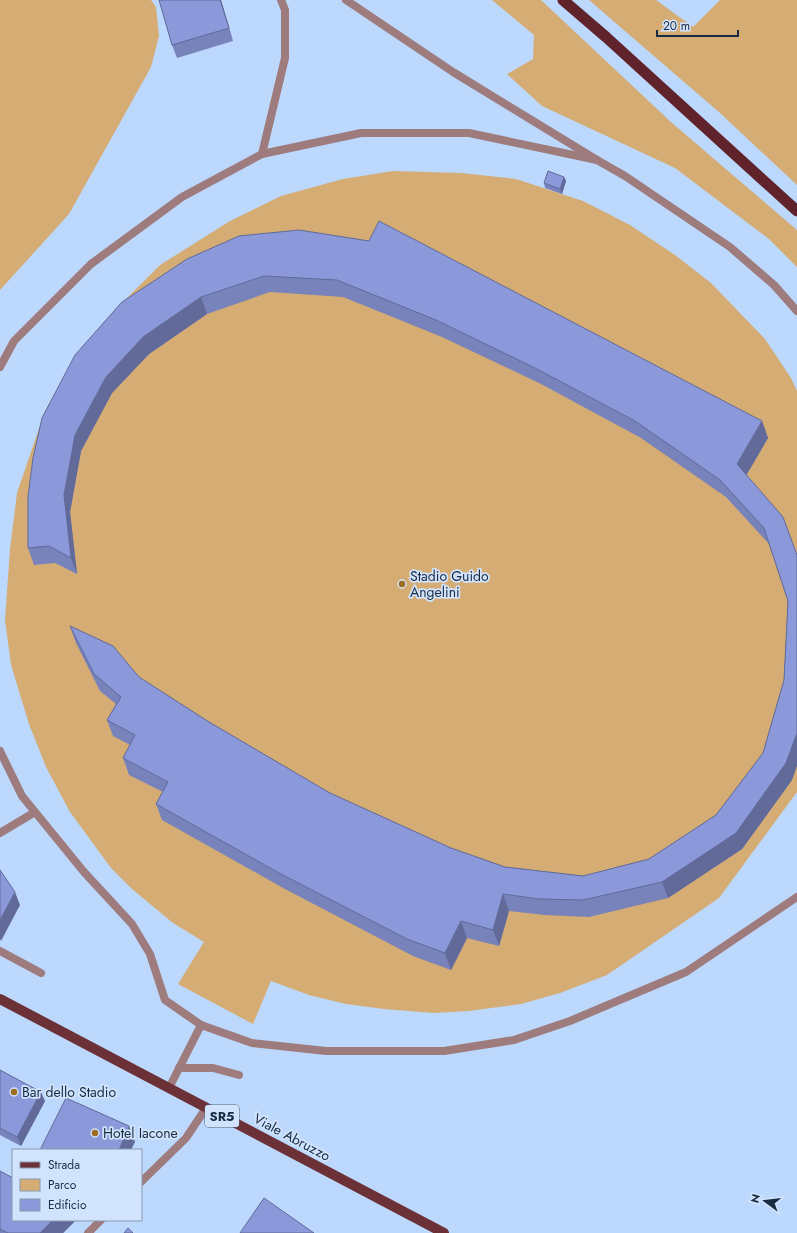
<svg xmlns="http://www.w3.org/2000/svg" width="797" height="1233" font-family="Jost,sans-serif">
  <style>
    .green { fill: #d5ac73 }
    .lines { fill: none; stroke-linecap: round; stroke-linejoin: round }
    .service { stroke: #9e7b7d; stroke-width: 8 }
    .minor { stroke: #9e7b7d; stroke-width: 8 }
    .primary { stroke: #6b3137; stroke-width: 10 }
    .trunk { stroke: #60222b; stroke-width: 11 }
    .wall { fill: #7883bb }
    .shaded-wall { fill: #616a99 }
    .building { fill: #8b98da; stroke: #616a99 }
    .poi-dot { fill: #9d6e20; stroke: #d2e4fd; stroke-width: 1.5 }
    .labels { text-anchor: middle; stroke-width: 3.5; stroke-linejoin: round; paint-order: stroke }
    .shield { fill: #d2e4fd; stroke: #506279; stroke-width: 1 }
    .shield-label { font-size: 13px; font-weight: bold; fill: #182b41 }
    .poi-label { font-size: 14px; fill: #182b41; stroke: #d2e4fd; text-anchor: start }
    .street-label { font-size: 14px; fill: #182b41; stroke: #d2e4fd }
  </style>
  <rect width="100%" height="100%" fill="#bcd8fc"/>
  <g class="green">
    <path d="M0 0H151L156 7 159 36 151 67 69 214 0 290Z"/>
    <path d="M492 0H541L672 123 797 230V267L769 239 675 168 542 106 507 74 533 59 534 35Z"/>
    <path d="M589 0H656L693 27 720 0H797V185L720 113Z"/>
    <path d="M393 171 461 173 516 179 583 201 630 225 675 255 711 283 765 339 791 378 797 391V792L719 898 607 975 560 993 521 1004 469 1011 434 1013 384 1009 346 1004 309 995 271 981 253 1024 178 984 204 942 173 923 132 889 111 868 70 812 46 767 29 724 11 665 5 620 10 549 17 493 45 411 73 364 115 310 160 265 230 221 281 196 343 179Z"/>
  </g>
  <g class="lines">
    <g class="service">
      <path d="M0 833 35 812"/>
      <path d="M0 951 41 973"/>
    </g>
    <g class="minor">
      <path d="M346 0 453 72 597 160 625 176 730 247 774 285 797 311"/>
      <path d="M262 154 285 58V10L281 0"/>
      <path d="M0 367 14 341 91 264 182 197 262 154 361 133H469L597 160"/>
      <path d="M0 751 22 796 84 872 132 924 150 954 165 1000 201 1025 252 1043 326 1051H444L514 1040 570 1021 686 972 797 897"/>
      <path d="M179 1068H213L239 1075"/>
      <path d="M169 1088 201 1025"/>
      <path d="M141 1182 186 1138 206 1108"/>
      <path d="M88 1233 101 1220"/>
    </g>
    <path class="primary" d="M0 999 444 1233"/>
    <path class="trunk" d="M563 0 606 37 797 211"/>
  </g>
  <g class="wall">
    <path d="M159 0H221L233 41 177 58 172 45Z"/>
    <path d="M564 177 566 181 562 194 545 188 544 183Z"/>
    <path d="M239 236 762 421 768 438 746 475 797 555 792 780 742 849 668 898 589 917 545 915 509 911 499 946 467 938 451 970 413 956 285 889 162 820 156 804 163 792 129 775 123 758 130 745 113 736 107 720 116 704 100 691 76 643 70 626 139 677 209 722 330 793 451 848 505 867 583 876 649 859 716 815 763 753 784 680 788 601 769 544 726 497 641 438 541 384 442 337 343 297 270 292 207 314 149 354 112 393 81 451 70 512 77 574 55 563 34 565 28 548 33 458Z"/>
    <path d="M0 1070 45 1101 21 1146 0 1135Z"/>
    <path d="M0 1171 13 1220H76L63 1233H0Z"/>
  </g>
  <g class="shaded-wall">
    <path d="M220 0H221L233 41 229 28Z"/>
    <path d="M564 177 566 181 562 194 560 189Z"/>
    <path d="M201 297 207 314 149 354 112 393 81 451 70 512 77 574 71 558 64 495 75 435 106 377 143 337Z"/>
    <path d="M762 421 768 438 743 481 737 464Z"/>
    <path d="M797 733V766L792 780 742 849 668 898 662 882Z"/>
    <path d="M15 892 20 905 1 941 0 939V920Z"/>
    <path d="M503 894 509 911 499 946 493 930Z"/>
    <path d="M461 921 467 938 451 970 445 953Z"/>
    <path d="M41 1092 45 1101 21 1146 17 1137Z"/>
    <path d="M129 1126 135 1142 131 1150H119Z"/>
    <path d="M53 1220H76L63 1233H40Z"/>
  </g>
  <g class="building">
    <path d="M159 0H220L229 28 172 45Z"/>
    <path d="M548 171 564 177 560 189 544 183Z"/>
    <path d="M379 221 762 421 737 464 783 517 797 555V733L786 763 736 833 662 882 583 900 539 899 503 894 493 930 461 921 445 953 407 939 279 873 156 804 168 782 123 758 135 735 107 720 121 697 94 674 70 626 113 646 139 677 209 722 330 793 451 848 505 867 583 876 649 859 716 815 763 753 784 680 788 601 764 528 720 480 635 421 535 368 436 320 337 280 264 276 201 297 143 337 106 377 75 435 64 495 71 558 49 546 28 548V497L33 458 42 418 75 355 122 302 187 259 239 236 299 230 369 241Z"/>
    <path d="M0 870 15 892 0 920Z"/>
    <path d="M0 1070 41 1092 17 1137 0 1128Z"/>
    <path d="M66 1098 129 1126 119 1150H40Z"/>
    <path d="M0 1171 13 1178V1220H53L40 1233H8L0 1229Z"/>
    <path d="M264 1198 314 1233H240Z"/>
    <path d="M128 1228 133 1233H124Z"/>
  </g>
  <g class="poi-dot">
    <circle cx="402" cy="584" r="4"/>
    <circle cx="14" cy="1092" r="4"/>
    <circle cx="95" cy="1133" r="4"/>
  </g>
  <g class="labels">
    <rect class="shield" x="205" y="1105" width="34" height="22" rx="3"/>
    <g class="shield-label">
      <text x="222" y="1121">SR5</text>
    </g>
    <g class="poi-label">
      <text x="410" y="581">Stadio Guido<tspan x="410" dy="16">Angelini</tspan></text>
      <text x="22" y="1097">Bar dello Stadio</text>
      <text x="103" y="1138">Hotel Iacone</text>
    </g>
    <g class="street-label">
      <text transform="translate(292 1137) rotate(28)" y="5">Viale Abruzzo</text>
    </g>
  </g>
  <rect x="12" y="1149" width="130" height="72" fill="#d2e4fd" stroke="#889ab2"/>
  <rect x="20" y="1162" width="20" height="6" fill="#6b3137" stroke="#889ab2"/>
  <text x="48" y="1169" font-size="12" fill="#182b41">Strada</text>
  <rect x="20" y="1179" width="20" height="12" fill="#d5ac73" stroke="#889ab2"/>
  <text x="48" y="1189" font-size="12" fill="#182b41">Parco</text>
  <rect x="20" y="1199" width="20" height="12" fill="#8b98da" stroke="#889ab2"/>
  <text x="48" y="1209" font-size="12" fill="#182b41">Edificio</text>
  <g transform="translate(765 1201) rotate(285)" stroke="#d2e4fd" stroke-width="3" paint-order="stroke">
  <path d="M0-3L7 15L0 10L-7 15Z" fill="#182b41"/>
  <text y="-6" font-size="11" font-weight="bold" text-anchor="middle" fill="#182b41">N</text>
  </g>
  <path d="M657 30v6h81v-6" fill="none" stroke="#182b41" stroke-width="2"/>
  <text x="663" y="30" font-size="12" fill="#182b41" stroke="#d2e4fd" stroke-width="3" paint-order="stroke">20 m</text>
</svg>
